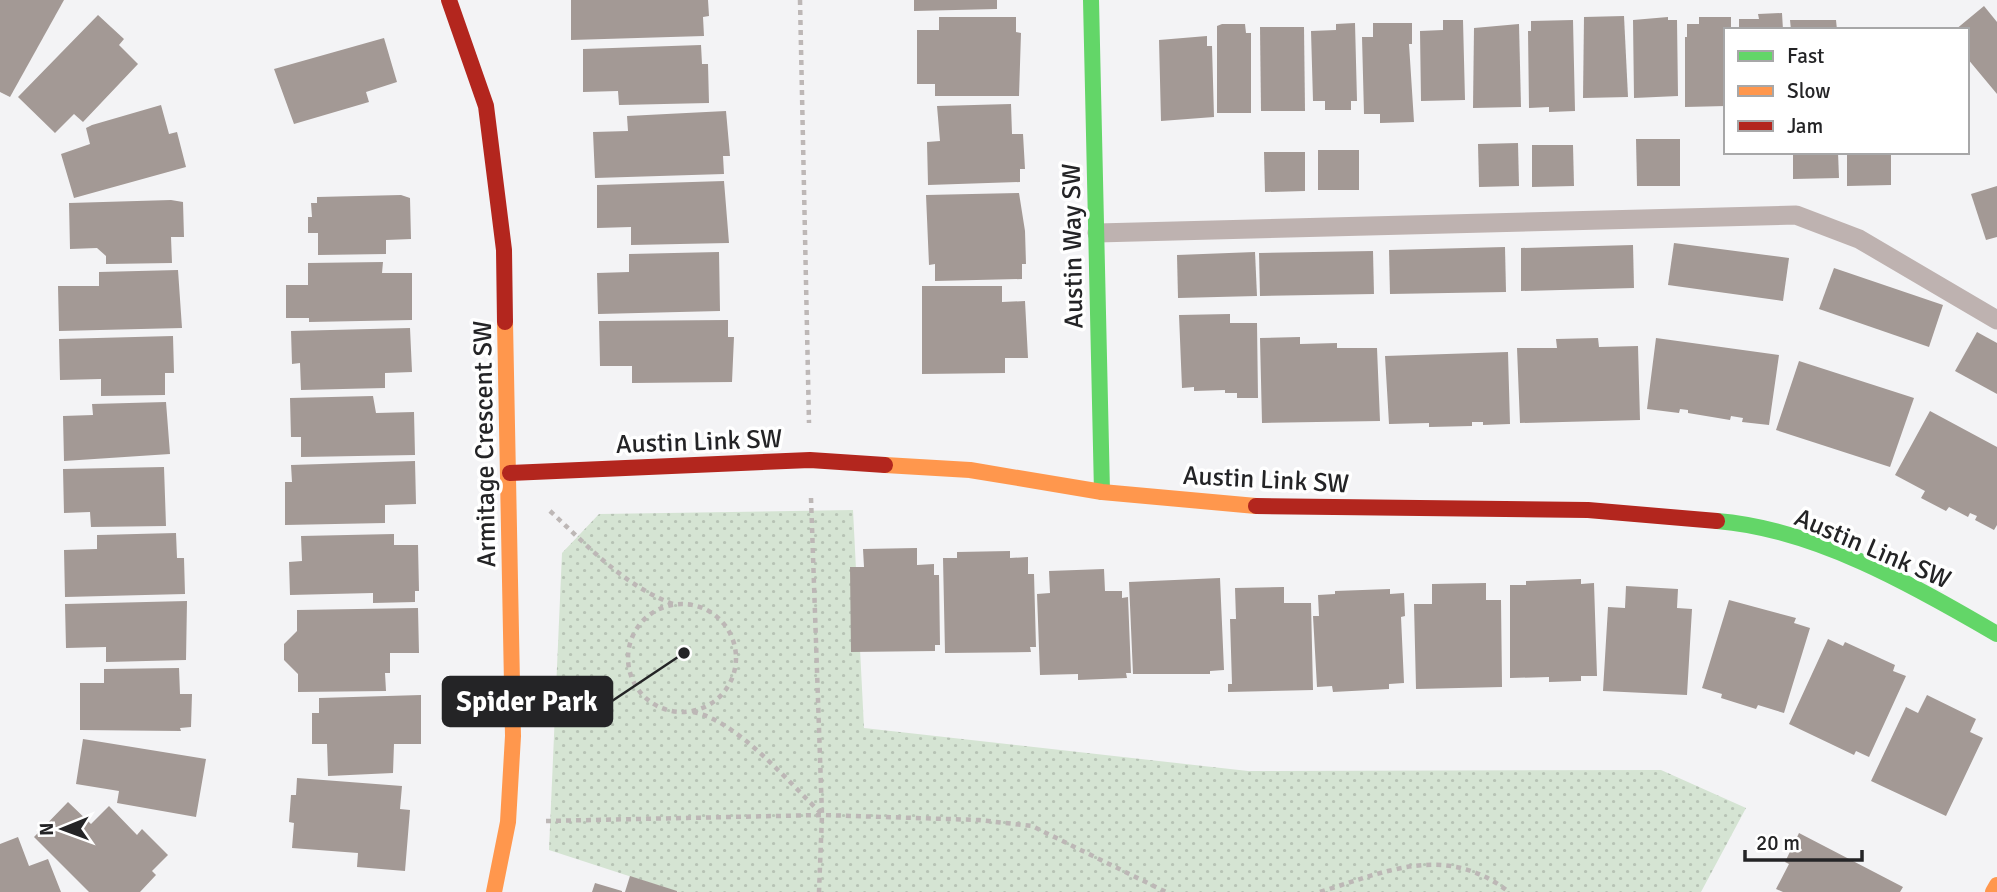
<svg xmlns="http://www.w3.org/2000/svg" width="1997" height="892" font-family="Signika,sans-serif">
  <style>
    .park { fill: url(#park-dots) }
    .building { fill: #a39995 }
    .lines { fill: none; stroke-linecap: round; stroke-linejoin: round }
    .path { stroke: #bdb7b6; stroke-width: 4.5; stroke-dasharray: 5 5; stroke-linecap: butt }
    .lane { stroke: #beb2b0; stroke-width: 19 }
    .fast { stroke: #63d668; stroke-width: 16 }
    .slow { stroke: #ff974d; stroke-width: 16 }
    .jam { stroke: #b3261e; stroke-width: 16 }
    .labels { text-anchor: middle; stroke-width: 7; stroke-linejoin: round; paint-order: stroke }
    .street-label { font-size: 26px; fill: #242426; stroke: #fff }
    .leader { fill: none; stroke: #242426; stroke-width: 2.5 }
    .callout-dot { fill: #242426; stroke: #fff; stroke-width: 2.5 }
    .callout { fill: #242426; stroke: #242426; stroke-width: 2.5 }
    .callout-label { font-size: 28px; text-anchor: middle; font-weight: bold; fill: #fff }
  </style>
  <defs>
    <pattern id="park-dots" width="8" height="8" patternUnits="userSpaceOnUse" patternTransform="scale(1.75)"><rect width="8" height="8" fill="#d5e4d3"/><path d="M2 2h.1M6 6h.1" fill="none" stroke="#b7c3b5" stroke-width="1.8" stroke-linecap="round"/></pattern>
  </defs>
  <rect width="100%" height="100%" fill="#f3f3f5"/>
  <path class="park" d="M853 510 864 728 1248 771 1661 770 1746 808 1701 892H678L549 850 562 553 599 514Z"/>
  <g class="building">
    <path d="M0 0H64L10 97 0 92Z"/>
    <path d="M571 0H708L709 16 703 17 704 36 571 40Z"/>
    <path d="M914 0H997V9L914 11Z"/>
    <path d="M1984 6 1997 22V94L1967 58V30H1955Z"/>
    <path d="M1782 13 1783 30H1739V19H1759L1758 14Z"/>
    <path d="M98 15 124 39 119 45 138 64 83 122 74 114 55 133 18 97Z"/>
    <path d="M1624 16 1628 97 1583 98 1584 17Z"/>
    <path d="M939 17H1016V32L1021 33 1019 96H935V84H917V30H939Z"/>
    <path d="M1668 17V20H1677L1678 96 1634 98 1633 20Z"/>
    <path d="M1699 17H1731V30H1726V106L1685 107V37H1687V24H1699Z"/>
    <path d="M1443 20H1463L1465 100 1421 101 1420 31 1443 30Z"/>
    <path d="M1573 20 1575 111 1549 112V107L1529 108 1528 31H1531V21Z"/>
    <path d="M1790 20H1836L1837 30H1791Z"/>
    <path d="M1355 23 1357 101H1351V110H1325V101H1313L1311 31 1336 30V24Z"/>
    <path d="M1373 23H1412V44H1409L1414 122 1380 123V114H1364L1362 37H1373Z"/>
    <path d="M1222 24H1245L1246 33H1251V113H1217V26Z"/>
    <path d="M1519 24 1521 107 1473 108 1474 28Z"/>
    <path d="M1260 27H1304L1305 111H1261Z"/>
    <path d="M1207 36V46H1212L1214 117 1161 121 1159 40Z"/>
    <path d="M384 38 397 82 366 92 369 102 294 124 274 69Z"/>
    <path d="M701 45 702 64H708L709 103 619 105 618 91 583 92V49Z"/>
    <path d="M1011 104 1012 134H1023L1025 169H1020V182L928 185 927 142 940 141 937 106Z"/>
    <path d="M161 105 169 134 177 132 186 167 74 198 61 154 90 144 86 128 92 125Z"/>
    <path d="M726 111 730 156H723L724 174 595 178 593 132 628 131 627 116Z"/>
    <path d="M1636 139H1680V186H1637Z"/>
    <path d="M1518 143 1519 186 1479 187 1478 144Z"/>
    <path d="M1532 145H1573L1574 186 1532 187Z"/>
    <rect x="1318" y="150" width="41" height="40"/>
    <path d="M1264 152H1305V191L1265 192Z"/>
    <path d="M1793 152H1838L1839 178 1793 179Z"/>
    <path d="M1847 152H1891V185L1847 186Z"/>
    <path d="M724 181 729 243 631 245V227L597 228V185Z"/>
    <path d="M1997 186V237L1986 240 1971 194Z"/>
    <path d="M1019 193 1025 231 1026 264H1022V279L935 281V264L929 265 926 195Z"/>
    <path d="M401 195 410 198 411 239 386 240V254L318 255V233H308V217H312L311 203H317V197Z"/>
    <path d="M171 200 183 202 184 237H171L172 263 106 264V256L97 248 70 249 69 203Z"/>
    <path d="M1674 243 1789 258 1783 301 1668 285Z"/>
    <path d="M1633 245 1634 288 1521 291V248Z"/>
    <path d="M1505 247 1506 292 1390 294 1389 250Z"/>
    <path d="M1373 251 1374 294 1260 296 1259 253Z"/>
    <path d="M719 252 720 311 598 314 597 273 629 272V254Z"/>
    <path d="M1255 252 1257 296 1178 298 1177 255Z"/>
    <path d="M383 262 382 273H412V320L309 322V318H286V285H308V263Z"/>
    <path d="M1834 268 1943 305 1929 347 1819 309Z"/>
    <path d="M178 270 182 328 59 331 58 286H99V272Z"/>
    <path d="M922 286H1002V302L1025 301 1028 358H1005V373L922 374Z"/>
    <path d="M1230 314V323H1257L1258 398H1237V393H1225V390L1194 391V387L1182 388 1179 315Z"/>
    <path d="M728 320V337H734L732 382 632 383V366H600L599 321Z"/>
    <path d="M410 328 412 372 385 373V388L301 390 300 363 292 364 291 331Z"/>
    <path d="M1977 332 1997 343V394L1955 371Z"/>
    <path d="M173 336 174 373H165V395L101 396V379L60 380 59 339Z"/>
    <path d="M1300 337V344L1337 343V348H1377L1380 421 1262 423 1260 338Z"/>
    <path d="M1598 338 1599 347 1638 346 1640 420 1520 423 1517 348H1557L1556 339Z"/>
    <path d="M1656 338 1779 355 1769 425 1742 422 1743 418 1731 416 1730 420 1688 413V410L1680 409 1679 413 1647 409Z"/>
    <path d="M1508 352 1510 424 1483 425V422H1472V426L1429 427V423L1389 424 1385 356Z"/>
    <path d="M1799 361 1914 398 1890 467 1776 430Z"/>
    <path d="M373 396 376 413 414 412 415 455 301 457V437H291L290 398Z"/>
    <path d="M166 402 170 454 64 461 63 416 93 415 92 404Z"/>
    <path d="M1930 411 1997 447V525L1994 530 1975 520 1977 516 1970 513 1968 517 1949 507 1946 511 1921 498 1925 491 1895 475Z"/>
    <path d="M415 461 416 504 385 505V523L285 525V482H292L291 465Z"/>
    <path d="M164 467 166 526 91 527 90 512 64 513 63 469Z"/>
    <path d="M176 533 177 558H184L185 594 65 597 64 550 97 549V535Z"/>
    <path d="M394 534V545H418L419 591H415V602L373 603V593L290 595 289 562 302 561 301 536Z"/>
    <path d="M917 548V565L934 564V575H939L940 645H935V651L851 652 850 567H864L863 549Z"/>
    <path d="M1010 551V558L1028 557V574H1034L1036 647H1030L1031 652 945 653 943 558H957V552Z"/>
    <path d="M1104 569 1105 591H1122V598L1128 597 1131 673H1126L1127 678 1078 680V674L1040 675 1037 594 1050 593 1049 571Z"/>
    <path d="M1220 578 1224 670 1210 671V674H1133L1129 582Z"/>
    <path d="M1581 579V584L1594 583 1597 676H1581V681L1549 682V677L1510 678V585H1526V581Z"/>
    <path d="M1486 583V600H1501L1502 687 1416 689 1414 604H1432V584Z"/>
    <path d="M1626 586 1678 589 1677 608 1692 609 1687 695 1603 691 1608 607 1625 608Z"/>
    <path d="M1284 587V603H1311L1313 690 1228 692V684H1232L1230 619H1236L1235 588Z"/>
    <path d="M1390 589V594L1404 593 1405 616 1401 617 1404 683 1389 684V689L1333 692 1332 686 1317 687 1313 616H1319L1318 595 1335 594V591Z"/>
    <path d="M1729 600 1796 618 1794 623 1810 628 1784 713 1758 705 1756 709 1721 698 1722 694 1702 688Z"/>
    <path d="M187 601 186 660 106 662V647L66 648 65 604Z"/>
    <path d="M418 608 419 653H390V673H385L386 691 298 692V674L284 660V644L297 631V610Z"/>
    <path d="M1828 639 1843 646 1845 642 1895 665 1893 671 1906 676 1869 757 1856 751 1854 755 1789 724Z"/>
    <path d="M179 668 180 694H192L191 727 180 728 181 731 80 730V683H104V669Z"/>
    <path d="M421 695V744H394L393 773 328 776 327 744H312V713H319V698Z"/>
    <path d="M1927 695 1976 719 1970 732 1983 738 1946 816 1871 781 1906 707 1918 713Z"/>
    <path d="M83 739 206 759 196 817 117 803 119 791 76 784Z"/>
    <path d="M297 778 402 786 400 809 410 810 405 871 357 867 358 853 292 848 294 823 289 822 291 795H296Z"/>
    <path d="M68 802 91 824 109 806 137 835 142 829 168 855 152 871 156 875 140 892H89L34 837Z"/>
    <path d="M1799 833 1903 887 1900 892H1783L1776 889 1789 864 1785 862Z"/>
    <path d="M18 837 29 866 48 859 61 892H0V844Z"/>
    <path d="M630 876 677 891V892H625Z"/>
    <path d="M595 883 622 891V892H592Z"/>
  </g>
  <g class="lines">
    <g class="path">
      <path d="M800 0 809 423"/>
      <path d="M811 498 822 815 819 892"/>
      <path d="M550 511C589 547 623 585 673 604"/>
      <circle cx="682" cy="658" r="54"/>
      <path d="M693 712C738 721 789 783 822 814"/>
      <path d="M546 821 822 815 979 820 1032 826 1166 892"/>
      <path d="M1320 892C1387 871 1446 843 1509 892"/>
    </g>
    <path class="lane" d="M1097 233 1796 215 1859 239 1997 320"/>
    <g class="fast">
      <path d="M1091 0 1102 492"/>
      <path d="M1717 521C1815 529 1913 585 1997 634"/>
    </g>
    <g class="slow">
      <path d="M885 465 970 470 1102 492 1256 506"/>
      <path d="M494 892 508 822 513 736 505 322"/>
      <path d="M1993 892 1997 885"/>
    </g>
    <g class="jam">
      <path d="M449 0 486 106 504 250 505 322"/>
      <path d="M510 473 810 460 885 465"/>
      <path d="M1256 506 1588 510 1717 521"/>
    </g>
  </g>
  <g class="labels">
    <g class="street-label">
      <text transform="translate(1072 246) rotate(-91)" y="9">Austin Way SW</text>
      <text transform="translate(699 441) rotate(-2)" y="9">Austin Link SW</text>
      <text transform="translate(484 444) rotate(-91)" y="9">Armitage Crescent SW</text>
      <text transform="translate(1266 479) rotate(3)" y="9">Austin Link SW</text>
      <text transform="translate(1873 548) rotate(23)" y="9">Austin Link SW</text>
    </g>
  </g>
  <path class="leader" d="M684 653L612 701"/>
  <circle class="callout-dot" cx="684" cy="653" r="7"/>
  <rect class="callout" x="443" y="677" width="169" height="49" rx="7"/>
  <g class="callout-label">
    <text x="527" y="711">Spider Park</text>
  </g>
  <rect x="1724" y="28" width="245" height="126" fill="#ffffff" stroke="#a7a7a8" stroke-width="2"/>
  <rect x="1738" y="51" width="35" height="10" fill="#63d668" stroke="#a7a7a8" stroke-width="2"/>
  <text x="1787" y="63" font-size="21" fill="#242426">Fast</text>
  <rect x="1738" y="86" width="35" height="10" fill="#ff974d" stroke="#a7a7a8" stroke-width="2"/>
  <text x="1787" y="98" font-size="21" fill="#242426">Slow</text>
  <rect x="1738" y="121" width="35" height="10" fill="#b3261e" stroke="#a7a7a8" stroke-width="2"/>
  <text x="1787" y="133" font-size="21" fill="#242426">Jam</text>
  <g transform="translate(63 829) rotate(269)" stroke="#ffffff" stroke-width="5" paint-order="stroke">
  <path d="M0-5L12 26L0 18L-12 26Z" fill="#242426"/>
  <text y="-10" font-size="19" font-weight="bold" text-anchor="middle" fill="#242426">N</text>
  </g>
  <path d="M1745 850v10h117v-10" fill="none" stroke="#242426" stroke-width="3.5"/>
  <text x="1756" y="850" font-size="21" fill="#242426" stroke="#ffffff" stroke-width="5" paint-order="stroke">20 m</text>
</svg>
